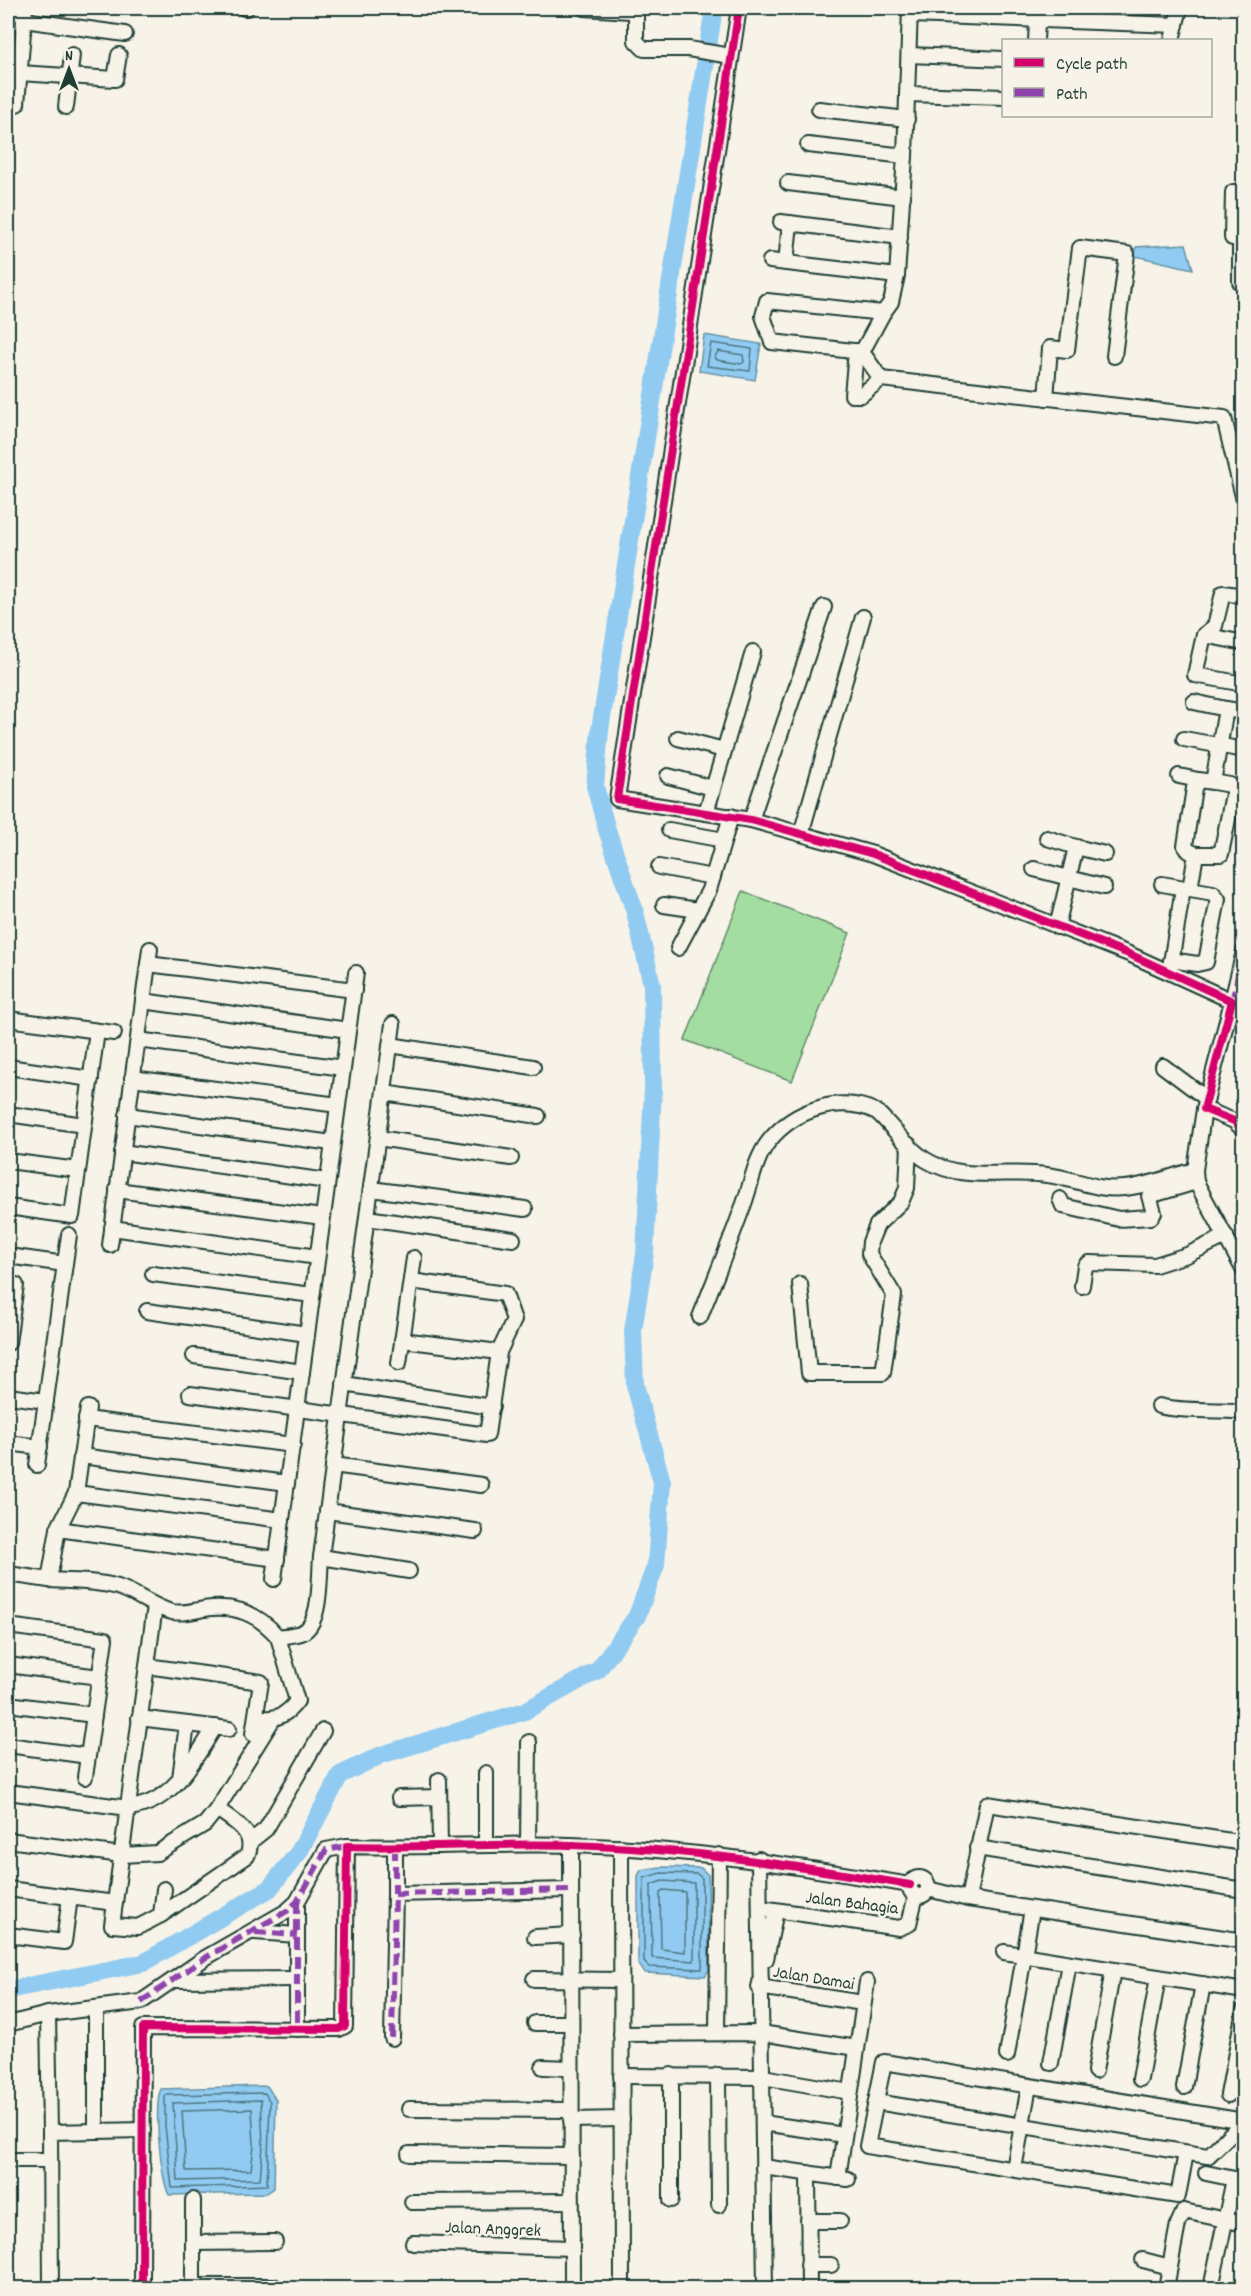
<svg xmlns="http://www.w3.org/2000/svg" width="1251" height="2296" font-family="Dekko,sans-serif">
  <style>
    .green { fill: #a4dda2; stroke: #628d6b; stroke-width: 1.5 }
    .water { fill: #92cbf1; stroke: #6492a5; stroke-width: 1.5 }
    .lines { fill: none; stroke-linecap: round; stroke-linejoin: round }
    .shore { stroke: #4d7680; stroke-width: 1.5 }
    .river { stroke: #92cbf1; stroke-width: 18 }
    .minor-casing { stroke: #1f3d34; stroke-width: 18 }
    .minor { stroke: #f7f3e8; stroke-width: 14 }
    .quiet { stroke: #8e44ad; stroke-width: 6; stroke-dasharray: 12 6; stroke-linecap: butt }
    .cycleway-casing { stroke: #f7f3e8; stroke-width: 11 }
    .cycleway { stroke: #d6006c; stroke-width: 8 }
    .labels { text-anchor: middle; stroke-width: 5; stroke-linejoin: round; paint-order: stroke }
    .street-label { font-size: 18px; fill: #1f3d34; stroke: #f7f3e8 }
  </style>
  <rect width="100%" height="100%" fill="#f7f3e8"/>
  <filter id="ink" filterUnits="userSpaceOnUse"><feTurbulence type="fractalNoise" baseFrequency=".0167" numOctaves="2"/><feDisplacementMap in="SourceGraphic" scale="12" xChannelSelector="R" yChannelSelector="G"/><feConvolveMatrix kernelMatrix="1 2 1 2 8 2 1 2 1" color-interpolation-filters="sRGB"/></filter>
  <g filter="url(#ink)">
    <path class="green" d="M743 891 850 933 792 1081 685 1040Z"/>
    <g class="water">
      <path d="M1186 244 1193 269 1135 256 1136 247Z"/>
      <path d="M704 335 761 344 755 380 699 371Z"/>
      <path d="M661 1867 701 1868 708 1875 709 1970 705 1976 645 1973 638 1964V1876L641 1870Z"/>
      <path d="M267 2086 276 2100 274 2188 267 2193 169 2195C161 2179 153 2104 161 2089Z"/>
    </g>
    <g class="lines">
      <g class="shore">
        <path d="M711 343 752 349 750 371 707 366Z"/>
        <path d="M718 351 743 355 744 362 741 364 717 360 715 357Z"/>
        <path d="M661 1873 697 1874 702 1878V1969L649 1967 644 1962V1878Z"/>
        <path d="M662 1881 694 1883V1961L652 1958 651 1885Z"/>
        <path d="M663 1890 685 1892V1952L661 1949 660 1893Z"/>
        <path d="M265 2093 270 2102 267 2185 172 2188 165 2126V2095Z"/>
        <path d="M261 2100 263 2146 260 2179 178 2181 173 2103Z"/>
        <path d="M252 2109 254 2145 251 2170 186 2171 182 2111Z"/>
      </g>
      <path class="river" d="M8 1990 143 1963 269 1889 299 1852 340 1775 381 1755 525 1711 598 1670 637 1616 656 1565 662 1482 635 1385 633 1331 645 1254 653 1088 652 985 635 912 607 830 595 786 600 730 714 8"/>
      <g class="minor-casing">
        <g id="minor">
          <path d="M244 8H247"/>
          <path d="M584 8 630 11 636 14V41L644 49H688L731 56"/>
          <path d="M739 8 617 799 751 820 873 854 1129 954 1232 1001 1204 1109 1234 1121 1244 1130"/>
          <path d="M910 8 905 156 897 276 891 302 883 313 767 301 763 316 772 342 862 352 881 379 890 380 1224 418 1244 501"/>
          <path d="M8 12 24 14"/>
          <path d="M910 15 1176 25"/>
          <path d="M24 20 125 34"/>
          <path d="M1036 40 1038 8"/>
          <path d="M1172 40 1180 8"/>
          <path d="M909 55 1004 59"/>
          <path d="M19 73 115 79 119 55"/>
          <path d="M907 94 1004 97"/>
          <path d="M17 104 25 8"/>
          <path d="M66 107 72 55"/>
          <path d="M819 109 907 119"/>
          <path d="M808 145 905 156"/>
          <path d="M788 183 903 197"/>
          <path d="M1244 192H1233L1232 238H1244"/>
          <path d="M781 222 900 237"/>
          <path d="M1240 238V282"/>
          <path d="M770 261 897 276"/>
          <path d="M786 263 790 223"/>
          <path d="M856 351 852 395H861L881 379"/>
          <path d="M862 352 883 313"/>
          <path d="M1046 398 1050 348 1067 350 1080 248 1127 254 1114 356"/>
          <path d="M1244 596 1223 593 1215 626 1204 635 1195 675 1244 684"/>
          <path d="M1204 635 1244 643"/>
          <path d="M1226 709 1244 712"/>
          <path d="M678 738 724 750"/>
          <path d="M1184 739 1244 750"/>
          <path d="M668 776 713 788"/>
          <path d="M1179 776 1198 780"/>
          <path d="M706 813 753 652"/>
          <path d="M751 820 824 607"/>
          <path d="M669 830 724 840"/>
          <path d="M801 834 863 617"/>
          <path d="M1047 838 1076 847 1057 927"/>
          <path d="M1076 847 1105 854"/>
          <path d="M1196 854H1221L1234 789 1230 785 1213 782"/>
          <path d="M659 867 713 877"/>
          <path d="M1034 869 1104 887"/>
          <path d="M1162 884 1213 893 1218 899 1206 962 1197 964 1171 960"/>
          <path d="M1190 889 1196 854 1189 851 1185 846 1194 788 1198 780 1213 782 1226 709 1194 702"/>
          <path d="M664 905 698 910"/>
          <path d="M678 948 709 890 731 816"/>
          <path d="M148 964 354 990"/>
          <path d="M1170 969 1183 888"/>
          <path d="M143 1001 348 1030"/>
          <path d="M1232 1001 1244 951"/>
          <path d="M8 1019 114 1033"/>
          <path d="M138 1040 343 1068"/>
          <path d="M390 1045 533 1067"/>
          <path d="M1163 1066 1207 1099"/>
          <path d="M8 1067 91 1079"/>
          <path d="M132 1078 338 1105"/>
          <path d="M384 1093 538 1116"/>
          <path d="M1204 1109 1195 1170 1196 1182 1244 1271"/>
          <path d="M8 1114 84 1125"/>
          <path d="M127 1115 332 1143"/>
          <path d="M378 1138 511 1158"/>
          <path d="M122 1152 327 1181"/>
          <path d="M8 1161 78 1170"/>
          <path d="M371 1189 525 1209"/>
          <path d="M117 1190 322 1217"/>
          <path d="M1060 1199 1063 1206 1119 1219 1151 1217 1154 1213 1149 1196 1196 1182"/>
          <path d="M8 1207 72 1216 97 1031"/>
          <path d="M367 1218 513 1239"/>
          <path d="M112 1228 317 1257"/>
          <path d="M110 1245 150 949"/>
          <path d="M8 1256 65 1264"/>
          <path d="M153 1274 312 1295"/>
          <path d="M800 1284 809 1373H883L894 1295 869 1254 870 1242 877 1225 901 1202 907 1188 909 1145"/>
          <path d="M1082 1286 1085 1266 1089 1263 1155 1265 1187 1255 1226 1236"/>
          <path d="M147 1311 307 1334"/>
          <path d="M700 1317C714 1281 729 1245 742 1209 751 1187 754 1160 769 1141 794 1110 840 1094 877 1112 893 1127 907 1148 926 1160 964 1183 1006 1169 1047 1175 1074 1178 1096 1191 1124 1188 1148 1186 1171 1176 1195 1170"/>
          <path d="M402 1340 499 1352"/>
          <path d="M8 1343 16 1285"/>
          <path d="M194 1356 302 1372"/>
          <path d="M399 1363 414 1258"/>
          <path d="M344 1384 492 1407"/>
          <path d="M190 1394 487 1435 499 1352 514 1320 505 1294 411 1281"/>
          <path d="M8 1396 46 1401"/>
          <path d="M1159 1406C1187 1413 1215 1408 1244 1412"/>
          <path d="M86 1419 293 1445"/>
          <path d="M8 1443 40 1447"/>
          <path d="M81 1456 287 1483"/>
          <path d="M37 1465 69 1235"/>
          <path d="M333 1465 481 1485"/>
          <path d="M76 1493 282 1520"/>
          <path d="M327 1511 475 1531"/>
          <path d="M58 1529 277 1559"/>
          <path d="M321 1557 409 1571"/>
          <path d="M8 1574 49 1580 58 1529 76 1493 88 1408"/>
          <path d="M274 1579 356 973"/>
          <path d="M49 1580C71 1581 96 1581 118 1587 137 1593 152 1607 172 1612 183 1614 194 1611 204 1609 235 1604 259 1614 278 1637 285 1636 294 1635 301 1633 322 1625 319 1577 321 1557L393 1024"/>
          <path d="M155 1606 112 1925 138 1927 161 1915 164 1889"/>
          <path d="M8 1626 105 1639 85 1777"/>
          <path d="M8 1665 99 1677"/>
          <path d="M147 1666 261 1682 253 1734"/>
          <path d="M8 1704 94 1715"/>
          <path d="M139 1718 229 1729"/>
          <path d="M265 1718C279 1720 289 1712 297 1701L278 1637"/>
          <path d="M8 1745 88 1756"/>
          <path d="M486 1773V1844"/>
          <path d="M180 1778 187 1724"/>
          <path d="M439 1780 440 1846"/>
          <path d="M8 1792 128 1808C173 1804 193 1761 215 1727"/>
          <path d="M399 1798 439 1797"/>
          <path d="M8 1840 122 1855 157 1853 205 1824 217 1809 273 1719"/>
          <path d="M251 1841 266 1829 323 1731"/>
          <path d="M528 1844 529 1742"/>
          <path d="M571 1845 572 2288"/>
          <path d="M395 1847V1894"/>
          <path d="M621 1847 622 2288"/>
          <path d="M977 1848 1244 1890"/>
          <path d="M759 1859 765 2288"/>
          <circle cx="919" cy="1887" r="9"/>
          <path d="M8 1889 115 1903"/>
          <path d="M928 1889 968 1899 1244 1941"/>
          <path d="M968 1899 987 1804 1244 1843"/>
          <path d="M297 1902V2029"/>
          <path d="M768 1909 899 1928 909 1924 916 1895"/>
          <path d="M161 1915 247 1856C258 1833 233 1821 217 1809"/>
          <path d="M255 1932 297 1935"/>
          <path d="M8 1935 64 1942 70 1897"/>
          <path d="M535 1937 572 1935"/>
          <path d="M1004 1952 1244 1991"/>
          <path d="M766 1959 776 1911"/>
          <path d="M534 1979 620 1980"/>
          <path d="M176 1980 295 1979"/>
          <path d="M761 1980 759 1987 863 2003"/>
          <path d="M96 2008V2131"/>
          <path d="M48 2014 50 2132"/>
          <path d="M535 2023H571"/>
          <path d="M8 2024 48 2014 141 2002 205 1958 287 1911 297 1902 326 1850 347 1846"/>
          <path d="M717 2032 719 1855"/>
          <path d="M621 2034 761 2033 857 2048"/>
          <path d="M392 2038 395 1894 570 1890"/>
          <path d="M1007 2055 1032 1909"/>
          <path d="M1051 2063 1069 1963"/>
          <path d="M543 2067 571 2068"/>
          <path d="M1095 2071 1113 1970"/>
          <path d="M718 2075 719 2205"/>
          <path d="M621 2076 763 2077 850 2092"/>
          <path d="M1140 2079 1158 1977"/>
          <path d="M1184 2087 1203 1984"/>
          <path d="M1228 2095 1244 2010"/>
          <path d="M876 2102 1208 2156 1244 2121"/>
          <path d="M409 2109 570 2110"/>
          <path d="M571 2120 622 2119"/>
          <path d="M763 2123 844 2135"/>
          <path d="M1186 2153 1178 2196 867 2146 884 2062 1244 2121"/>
          <path d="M409 2154 572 2156"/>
          <path d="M8 2160H50"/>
          <path d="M763 2167 848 2179"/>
          <path d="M1014 2169 1029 2086"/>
          <path d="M808 2173 809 2288"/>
          <path d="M1206 2173 1244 2181"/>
          <path d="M838 2178 867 1982"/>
          <path d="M193 2200V2288"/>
          <path d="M671 2200V2075"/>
          <path d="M412 2202 571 2201"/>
          <path d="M808 2221H840"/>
          <path d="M193 2243 275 2242"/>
          <path d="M413 2243 572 2248"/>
          <path d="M1143 2260 1170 2267"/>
          <path d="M808 2265H831"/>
          <path d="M193 2286H274"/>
          <path d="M51 2288 50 2132 143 2130"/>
          <path d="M142 2288 143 2028 339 2029 345 2026 347 1846C421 1848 496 1843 570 1845 685 1848 797 1866 910 1885"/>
          <path d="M1166 2288 1178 2224 1184 2211 1244 2224"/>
          <path d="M1211 2288 1234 2179"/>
        </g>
      </g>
      <use href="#minor" class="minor"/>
      <g class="quiet">
        <path d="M1232 1001 1244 951"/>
        <path d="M395 1847V1894"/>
        <path d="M297 1902V2029"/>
        <path d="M255 1932 297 1935"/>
        <path d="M141 2002 205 1958 287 1911 297 1902 326 1850 347 1846"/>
        <path d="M392 2038 395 1894 570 1890"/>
      </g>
      <g class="cycleway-casing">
        <g id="cycleway">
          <path d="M739 8 617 799 751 820 873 854 1129 954 1232 1001 1204 1109 1234 1121 1244 1130"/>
          <path d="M142 2288 143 2028 339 2029 345 2026 347 1846C421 1848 496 1843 570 1845 685 1848 797 1866 910 1885"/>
        </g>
      </g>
      <use href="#cycleway" class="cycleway"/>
    </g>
  </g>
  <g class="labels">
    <g class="street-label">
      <text transform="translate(852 1902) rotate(7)" y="6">Jalan Bahagia</text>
      <text transform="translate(814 1977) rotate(9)" y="6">Jalan Damai</text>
      <text transform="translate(493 2228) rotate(2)" y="6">Jalan Anggrek</text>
    </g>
  </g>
  <rect width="1251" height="2296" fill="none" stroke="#f7f3e8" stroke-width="30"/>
  <rect x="15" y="15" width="1221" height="2266" fill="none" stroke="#1f3d34" stroke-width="2" filter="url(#ink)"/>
  <rect x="1002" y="39" width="210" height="78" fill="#f7f3e8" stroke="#a1aaa0" stroke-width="1.5"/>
  <rect x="1014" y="58" width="30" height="9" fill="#d6006c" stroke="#a1aaa0" stroke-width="1.5"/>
  <text x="1056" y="69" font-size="18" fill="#1f3d34">Cycle path</text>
  <rect x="1014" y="88" width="30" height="9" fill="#8e44ad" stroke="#a1aaa0" stroke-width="1.5"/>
  <text x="1056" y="99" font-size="18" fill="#1f3d34">Path</text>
  <g transform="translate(69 69)" stroke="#f7f3e8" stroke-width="4.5" paint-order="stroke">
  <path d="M0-4.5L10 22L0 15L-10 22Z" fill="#1f3d34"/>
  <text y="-9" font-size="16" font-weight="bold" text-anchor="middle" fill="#1f3d34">N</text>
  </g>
</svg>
